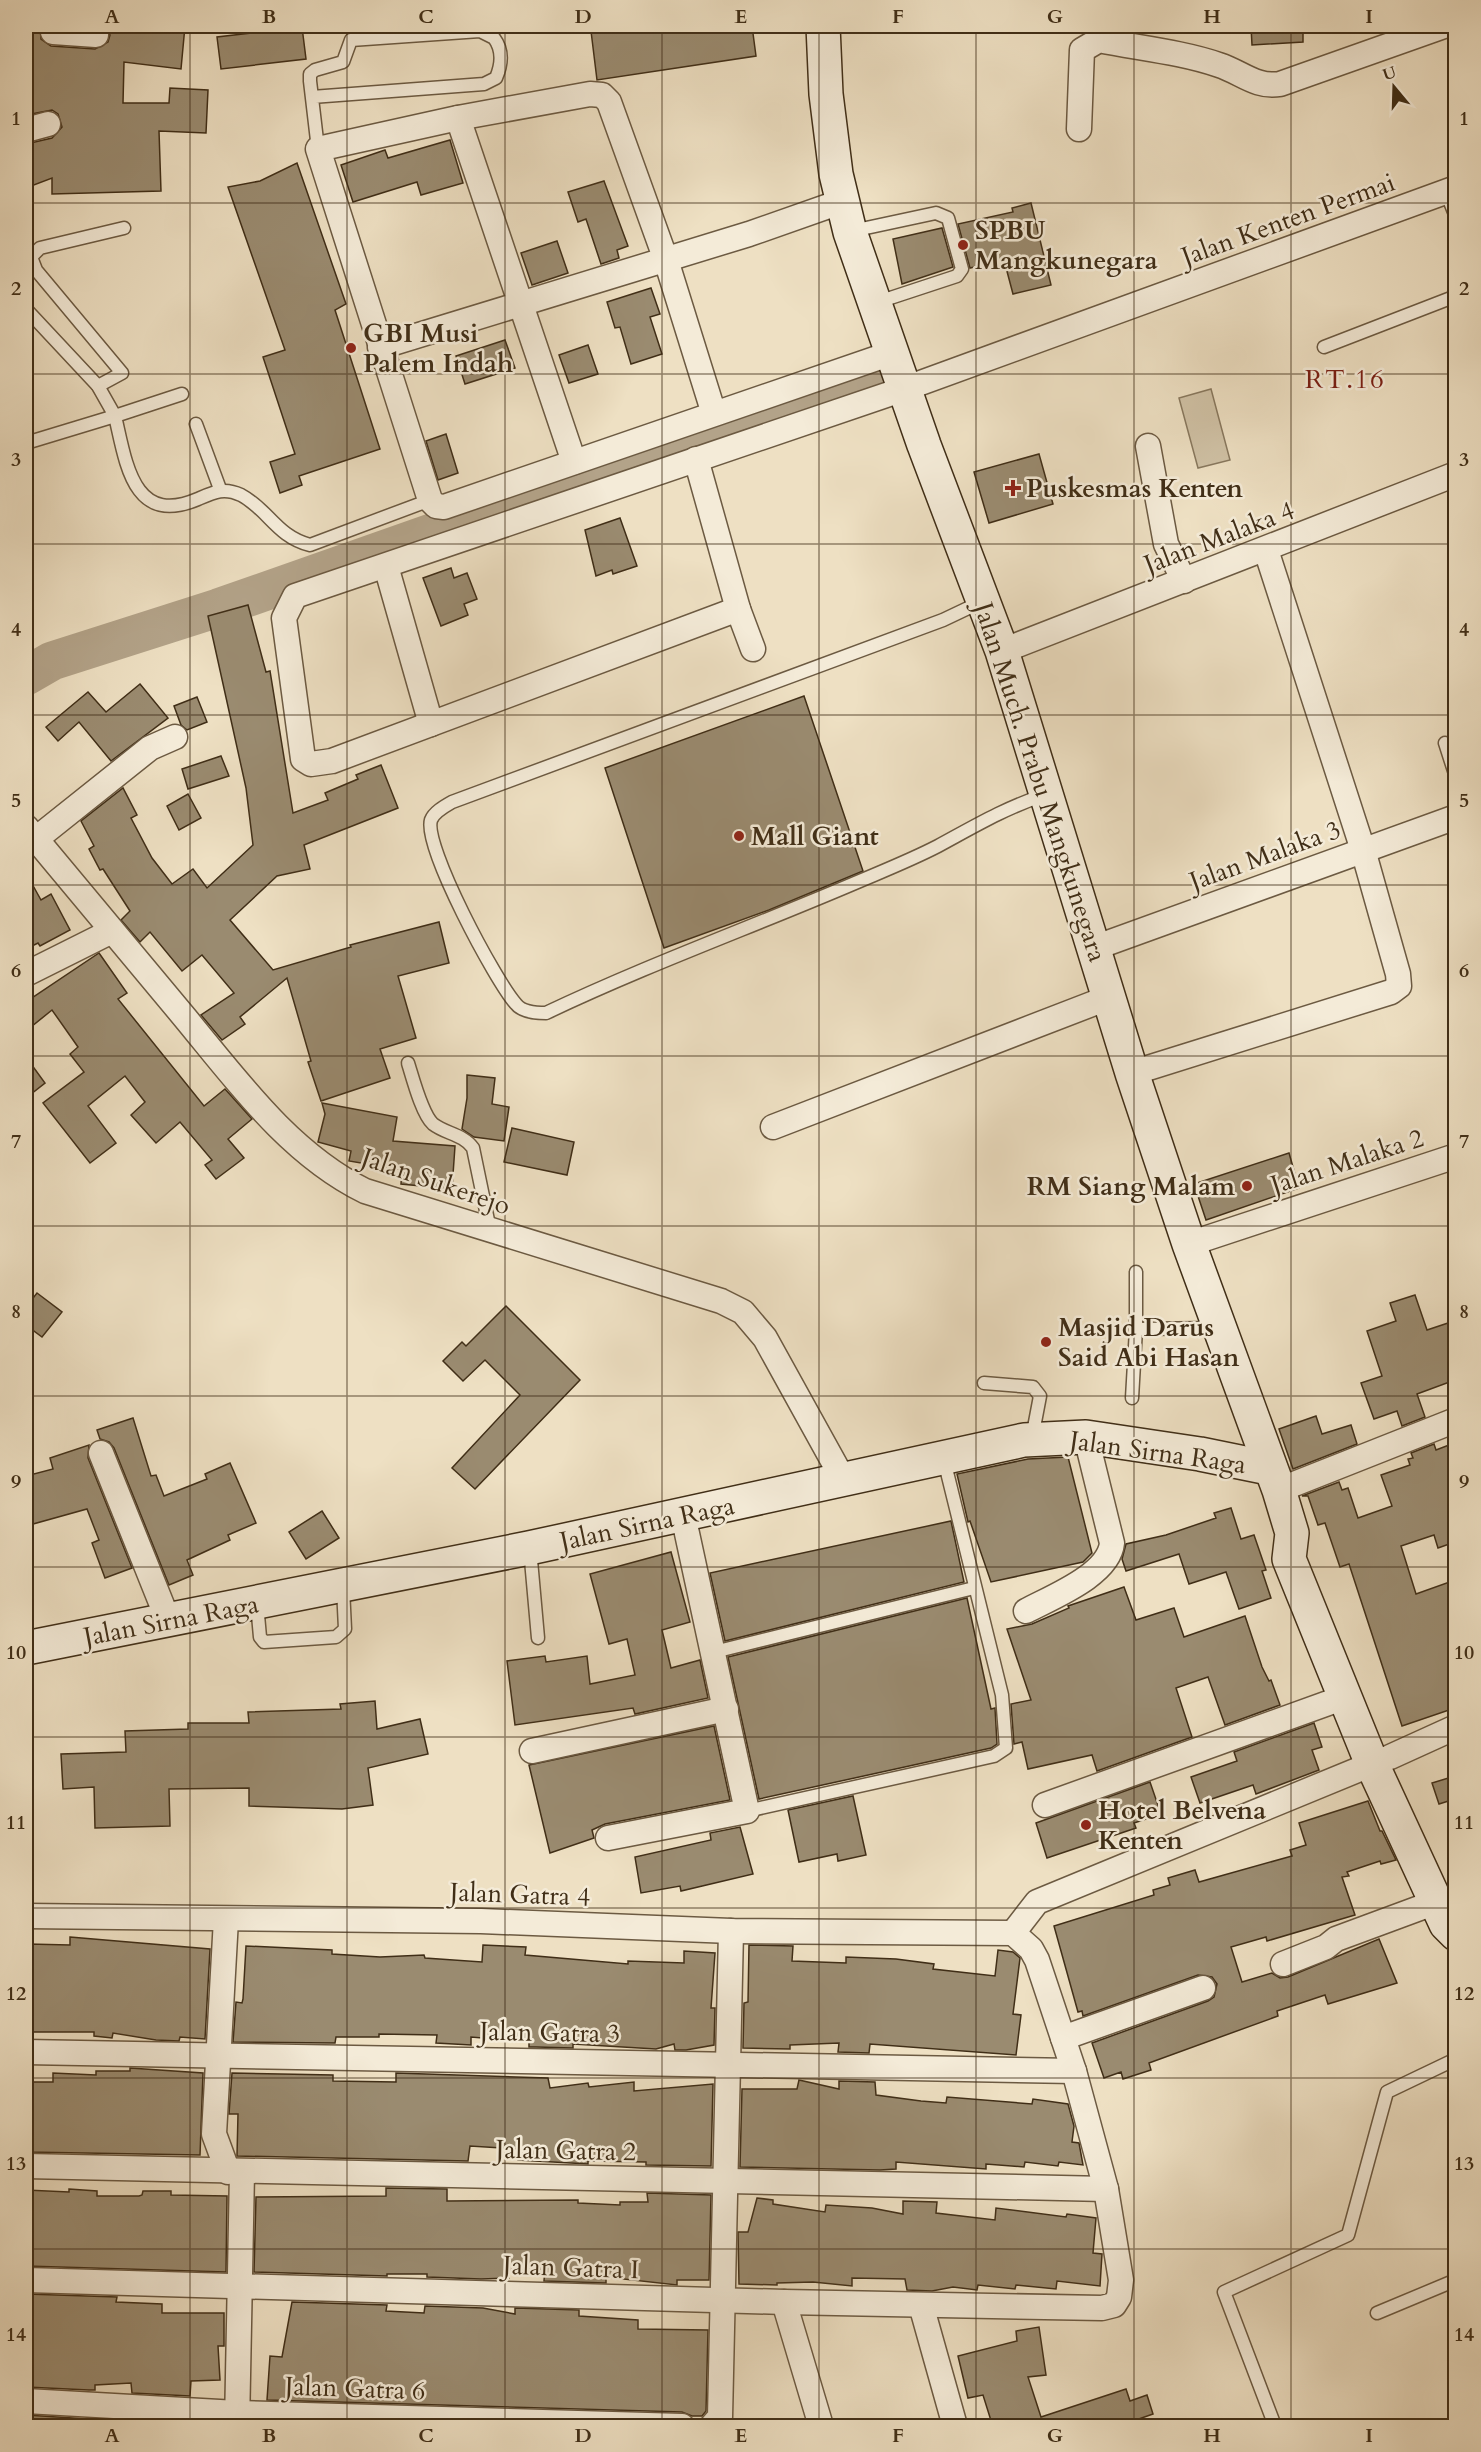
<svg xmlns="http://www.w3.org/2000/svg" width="1481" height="2452" font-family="Cardo,serif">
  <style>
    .green { fill: #d0c2a6; stroke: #88785e; stroke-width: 1.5 }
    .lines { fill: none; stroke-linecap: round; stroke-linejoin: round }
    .river { stroke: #b3a389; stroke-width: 39 }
    .building { fill: #9a8b70; stroke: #402e17; stroke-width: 1.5 }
    .lane-casing { stroke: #6c5a42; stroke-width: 15 }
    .street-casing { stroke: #6c5a42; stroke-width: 27 }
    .secondary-casing { stroke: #402e17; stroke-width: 36 }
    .lane { stroke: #f4ebd8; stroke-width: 12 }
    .street { stroke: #f4ebd8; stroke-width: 24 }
    .secondary { stroke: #f4ebd8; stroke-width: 33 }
    .grid { fill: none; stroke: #402e17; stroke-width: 1.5; stroke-opacity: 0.55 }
    .poi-dot { fill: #8f2418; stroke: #f4ebd8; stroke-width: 2 }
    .labels { text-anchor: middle; stroke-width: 5; stroke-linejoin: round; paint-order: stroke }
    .street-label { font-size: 26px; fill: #402e17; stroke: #f4ebd8 }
    .poi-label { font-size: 26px; font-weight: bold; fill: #402e17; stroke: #f4ebd8; text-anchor: start }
    .neighbourhood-label { font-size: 27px; letter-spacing: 1.5px; fill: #7a1f14; stroke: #f4ebd8 }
    .neatline { fill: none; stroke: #402e17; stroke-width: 2 }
    .grid-label { font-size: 20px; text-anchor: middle; font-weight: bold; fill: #402e17 }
  </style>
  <rect width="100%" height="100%" fill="#eee0c3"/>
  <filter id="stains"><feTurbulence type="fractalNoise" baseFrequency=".00333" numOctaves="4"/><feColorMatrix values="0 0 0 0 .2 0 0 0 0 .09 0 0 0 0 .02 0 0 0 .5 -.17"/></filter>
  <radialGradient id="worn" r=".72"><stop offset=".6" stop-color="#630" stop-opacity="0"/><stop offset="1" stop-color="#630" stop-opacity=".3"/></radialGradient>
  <path class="green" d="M1211 389 1230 460 1198 468 1179 398Z"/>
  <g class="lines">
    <path class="river" d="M26 676 52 661 218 608 895 370"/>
  </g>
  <g class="building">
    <path d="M26 26H41V39L51 46 95 49 108 42 110 35 106 26H185L181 69 124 62 123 103H169L170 88 208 90 206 133 159 131 161 191 52 194V178L26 188V144L52 138 62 127 58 114 52 110 26 115Z"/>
    <path d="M631 26H752L756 56 597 80 591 31Z"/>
    <path d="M1251 26H1303V42L1252 45Z"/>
    <path d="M302 27 306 59 221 69 217 37Z"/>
    <path d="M450 140 463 183 421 195 417 182 353 202 341 165 385 150 388 158Z"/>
    <path d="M297 163 346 304 335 310 380 449 299 476 302 485 280 493 270 462 295 454 263 357 285 350 228 187 260 181Z"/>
    <path d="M604 181 628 246 617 250 619 258 601 264 586 219 578 222 568 192Z"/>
    <path d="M1031 203 1051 285 1013 294 1004 260 970 268 958 224 1013 212 1012 208Z"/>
    <path d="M942 228 953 267 902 284 893 239Z"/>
    <path d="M557 241 568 273 532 285 521 253Z"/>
    <path d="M651 288 660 314 650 317 662 354 631 364 620 327 615 328 607 302Z"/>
    <path d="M505 340 515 368 465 384 456 356Z"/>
    <path d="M588 345 598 374 569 383 559 355Z"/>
    <path d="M446 434 458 473 438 480 426 441Z"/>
    <path d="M1039 454 1053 504 989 523 974 472Z"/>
    <path d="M620 518 637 566 613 574 612 570 596 576 585 530Z"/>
    <path d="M451 568 454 578 467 573 477 599 464 604 468 615 441 626 423 578Z"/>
    <path d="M248 605 266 672 270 671 293 813 328 800 325 793 358 779 356 775 381 765 398 808 304 845 310 869 277 876 230 920 273 970 351 947 350 945 439 922 449 963 398 976 416 1038 380 1049 390 1078 321 1101 308 1062 311 1061 287 978 240 1017 245 1024 222 1040 201 1015 234 993 202 955 182 971 150 932 140 942 121 920 130 911 103 869 100 870 89 849 94 846 81 821 123 788 137 815 131 818 152 858 172 884 193 869 207 888 253 845 246 788 208 616Z"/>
    <path d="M140 684 168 718 111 761 79 722 58 741 46 727 88 692 106 712Z"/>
    <path d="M804 696 863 871 769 910 664 948 605 768Z"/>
    <path d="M197 697 207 722 187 730 181 725 174 706Z"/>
    <path d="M221 756 229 776 188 789 182 769Z"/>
    <path d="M188 794 201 818 179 830 167 806Z"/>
    <path d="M26 873 41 900 51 894 70 930 40 946 38 943 26 949Z"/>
    <path d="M99 953 127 993 118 999 204 1106 225 1089 252 1119 228 1139 244 1158 216 1179 205 1165 212 1160 180 1122 156 1143 131 1115 145 1102 125 1076 88 1106 116 1143 90 1163 43 1103 84 1072 70 1054 78 1047 52 1010 26 1031V1002Z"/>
    <path d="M26 1057 45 1083 26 1098Z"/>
    <path d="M467 1075 495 1078 492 1104 509 1107 504 1141 474 1137 462 1129 467 1098Z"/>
    <path d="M322 1103 397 1117 393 1141 455 1146 452 1189 401 1184 402 1170 349 1161 351 1151 318 1142 325 1114Z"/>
    <path d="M512 1128 574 1142 567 1175 504 1162Z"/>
    <path d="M1289 1153 1299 1188 1206 1220 1194 1184Z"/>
    <path d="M37 1293 62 1312 42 1337 26 1325V1307Z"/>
    <path d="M1415 1295 1427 1330 1451 1322 1455 1335V1380L1417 1394 1425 1417 1402 1426 1397 1411 1374 1419 1361 1383 1382 1376 1367 1331 1396 1321 1390 1303Z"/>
    <path d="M506 1306 580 1380 475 1489 452 1468 520 1395 485 1360 463 1381 443 1361 462 1342 466 1346Z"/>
    <path d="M1316 1416 1322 1434 1351 1425 1357 1444 1293 1469 1279 1429Z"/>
    <path d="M133 1418 151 1476 156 1475 164 1496 207 1479 205 1474 230 1463 256 1523 228 1535 230 1540 187 1560 193 1575 169 1585 114 1448 109 1442 100 1439 97 1430Z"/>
    <path d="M1434 1444 1436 1450 1449 1445 1455 1465V1542L1438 1548 1434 1535 1401 1546 1416 1594 1455 1580V1708L1402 1726 1349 1564 1340 1567 1325 1523 1318 1525 1308 1496H1302L1339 1482 1342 1490 1348 1488 1358 1518 1392 1506 1381 1475 1410 1465 1408 1459 1413 1458 1411 1453Z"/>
    <path d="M89 1445 88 1458 132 1568 105 1578 92 1543 99 1540 87 1509 33 1524 26 1497V1476L53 1469 50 1458Z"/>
    <path d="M1068 1457 1092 1553 1083 1562 991 1582 970 1521 968 1522 957 1474 1028 1459Z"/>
    <path d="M1231 1508 1241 1539 1254 1535 1266 1570 1262 1571 1271 1598 1239 1609 1226 1572 1189 1584 1179 1554 1126 1571 1122 1559 1126 1544 1166 1535 1216 1518 1214 1513Z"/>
    <path d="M322 1511 339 1538 306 1559 289 1532Z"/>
    <path d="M951 1521 964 1582 725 1641 710 1573Z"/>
    <path d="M671 1552 690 1622 662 1630 671 1668 700 1660 708 1698 635 1714 633 1708 515 1725 507 1661 545 1656 546 1662 587 1656 590 1684 635 1675 627 1639 609 1644 590 1574Z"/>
    <path d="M1124 1587 1136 1620 1174 1608 1184 1637 1245 1616 1262 1667 1269 1681 1271 1680 1280 1705 1225 1725 1208 1677 1176 1688 1192 1737 1097 1771 1092 1755 1028 1769 1022 1742 1014 1744 1011 1704 1031 1700 1007 1629 1032 1624 1069 1608 1068 1606Z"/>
    <path d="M967 1598 991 1709 995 1708 997 1744 991 1748 759 1799 728 1657Z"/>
    <path d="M375 1701 377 1729 420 1719 428 1754 368 1768 373 1805 342 1809 249 1806V1788L169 1789 170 1826 95 1828 94 1787 63 1789 61 1754 126 1752 125 1731 188 1729V1723H249L248 1712 341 1709 340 1704Z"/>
    <path d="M1314 1723 1322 1747 1312 1750 1319 1770 1256 1794 1253 1785 1200 1803 1191 1777 1237 1761 1234 1752Z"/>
    <path d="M714 1726 730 1800 605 1824 592 1830 594 1838 550 1853 529 1765Z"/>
    <path d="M1455 1776V1799L1439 1804 1432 1783Z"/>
    <path d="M1150 1782 1161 1814 1134 1823 1136 1828 1047 1858 1036 1823Z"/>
    <path d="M853 1796 866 1855 838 1861 837 1854 799 1862 788 1810Z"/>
    <path d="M1368 1801 1380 1831H1382L1396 1860 1381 1864 1380 1861 1347 1872 1349 1876 1342 1877 1355 1915 1267 1941 1266 1937 1231 1947 1242 1982 1272 1973 1280 1978 1288 1977 1379 1939 1397 1983 1328 2004 1325 1995 1277 2011 1278 2016 1149 2063 1151 2070 1123 2079 1121 2072 1104 2078 1092 2043 1208 2001 1214 1997 1217 1984 1212 1977 1198 1975 1083 2016 1082 2011 1078 2012 1054 1926 1154 1895 1153 1890 1170 1885 1168 1878 1195 1870 1199 1882 1292 1856 1290 1850 1306 1845 1299 1823Z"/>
    <path d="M740 1827 753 1874 681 1891 680 1886 641 1893 635 1857 711 1840 710 1833Z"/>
    <path d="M70 1937 210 1949 205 2039 180 2037 179 2041 156 2040 113 2033 112 2038 94 2036V2032H29V1984H26L28 1944 70 1945Z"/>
    <path d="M483 1945 526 1947 525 1955 628 1964V1961L684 1963V1951L715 1953 711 2008H715L714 2045 686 2050H675L674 2044 656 2049 573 2044V2048L536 2047H529V2042L471 2037V2045L436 2043 437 2035 379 2034V2037H336L335 2043 233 2042 236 2002 242 2003 243 1999 246 1946 332 1950V1954L380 1957 424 1955 425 1958 482 1962Z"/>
    <path d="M749 1945 793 1946 792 1961 846 1963V1957L896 1959 934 1964 933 1969 995 1976 998 1950 1013 1952 1020 1958 1013 2014 1021 2015 1016 2055 870 2044 869 2053 838 2052 839 2043 790 2045V2049L743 2048 744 2003 748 2002Z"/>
    <path d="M130 2068 203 2073 200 2155 26 2152V2082H53V2073L96 2075V2071H130Z"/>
    <path d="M232 2073 333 2075V2081L396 2082V2073L548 2078 550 2088 588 2083 589 2087 634 2082V2091L713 2084 711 2166 646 2165V2162L588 2161V2164L518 2160V2149L470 2146 468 2161 237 2156 238 2114H229Z"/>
    <path d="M799 2080 839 2089V2081L875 2082 876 2095 921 2101 946 2103 947 2097 1032 2104 1033 2099 1068 2104 1074 2126 1072 2142 1079 2143 1083 2165 1059 2162 1058 2166 1025 2162 1024 2167 986 2164V2169L896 2162V2169L880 2170 740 2167 742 2089H797Z"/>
    <path d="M386 2188 447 2189V2201L578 2200V2203L620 2205V2202H648L647 2193 711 2195 709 2280H677V2285L606 2277V2283L544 2281 545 2269 508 2270 509 2278 481 2279 427 2277V2274H387V2276L254 2272 256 2197 386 2196Z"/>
    <path d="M69 2189 97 2191V2196H139L142 2195 143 2191H171V2195L227 2196 226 2272 26 2266V2190L69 2192Z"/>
    <path d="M757 2198 773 2200V2204L825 2212 826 2205 872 2208 903 2214V2201L937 2202 936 2213 995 2220 996 2208 1066 2217 1067 2214 1096 2218 1093 2253 1102 2254 1100 2286 1057 2281 1056 2289 1016 2285 1015 2289 978 2285 977 2290 953 2287 932 2291 907 2290 905 2279 852 2278V2286L813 2282 777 2283V2285L739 2284 738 2232H748Z"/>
    <path d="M26 2294 117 2297 116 2302 162 2304V2313H224V2346H218L220 2380 191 2381 190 2396 132 2393 131 2383 95 2385V2390H89L26 2387Z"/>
    <path d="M292 2302 387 2305 386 2311 424 2313 425 2306 483 2308 515 2314V2308L579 2310V2316L638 2320V2329L708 2330 706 2411 702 2416H692L682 2412 267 2400 270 2356 282 2357Z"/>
    <path d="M1039 2327 1046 2375 1028 2377 1041 2417 1126 2389 1130 2401 1147 2395 1153 2414 1116 2427H993L983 2395 968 2398 958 2356 1017 2341 1016 2331Z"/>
    <path d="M26 2415 88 2419V2427H26Z"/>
    <path d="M135 2421 157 2423 156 2427H136Z"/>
  </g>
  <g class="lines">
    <g class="lane-casing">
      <g id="lane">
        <path d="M312 97 484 84 496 78C502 64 503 50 494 38L480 31 351 40 343 62 315 70 310 74V81L318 149"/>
        <path d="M1446 192 1456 217"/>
        <path d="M852 231 936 213 948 218 962 269 957 276 875 303"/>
        <path d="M26 309 98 386 115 416 26 443"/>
        <path d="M1324 347 1456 296"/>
        <path d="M98 386 122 373 36 270 31 257 40 248 124 228"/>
        <path d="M182 394 115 416C126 463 133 527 198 499 214 492 224 487 241 495 269 510 276 536 310 545L430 500"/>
        <path d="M196 424 220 489"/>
        <path d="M983 601 943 620 452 802C445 806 434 812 431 820 423 846 496 982 516 1004 522 1012 536 1013 546 1013 647 965 752 927 855 883 883 871 911 860 938 846 975 826 1003 809 1044 795"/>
        <path d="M1445 743 1456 777"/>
        <path d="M408 1063C413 1079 422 1114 433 1124 446 1134 463 1134 473 1148L490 1230"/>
        <path d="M1136 1272V1329L1218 1328"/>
        <path d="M984 1383 1033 1387 1040 1396 1032 1438"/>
        <path d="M1132 1398 1136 1329"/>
        <path d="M530 1549 538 1638"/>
        <path d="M257 1604 260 1637 264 1642 336 1637 345 1629 343 1588"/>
        <path d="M714 1652 974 1588"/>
        <path d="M747 1811 994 1756 1006 1748 1002 1695 944 1460"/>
        <path d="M1377 2313 1456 2280"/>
        <path d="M1275 2426 1224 2292 1348 2235 1387 2092 1456 2059"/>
      </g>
    </g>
    <g class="street-casing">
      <g id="street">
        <path d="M53 32 96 35"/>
        <path d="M458 118 574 462"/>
        <path d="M1079 129 1082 50 1099 40C1138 48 1181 52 1219 65 1241 72 1256 88 1280 84L1444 26"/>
        <path d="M26 130 48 124"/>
        <path d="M380 347 749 234 843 201"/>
        <path d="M714 414 666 260 609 102 602 95 590 94 458 118 318 149 430 500 436 506 444 507 892 353"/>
        <path d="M1148 446 1166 544 1184 581"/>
        <path d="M696 459 738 609 753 649"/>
        <path d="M386 566 431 724"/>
        <path d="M738 609 332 761 311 764 303 759 284 618 295 596 904 389 1456 188"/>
        <path d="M1002 651 1456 474"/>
        <path d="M26 827C79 891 132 955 186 1019 238 1082 290 1154 365 1191L721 1301 743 1312 765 1338 843 1479"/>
        <path d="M36 839 150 748 175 737"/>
        <path d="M1094 948 1456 817"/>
        <path d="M26 974 112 931"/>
        <path d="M1132 1073 1391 992 1399 986 1398 974 1363 850 1266 550"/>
        <path d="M773 1127 1110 997"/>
        <path d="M1189 1244 1456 1156"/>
        <path d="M101 1453 168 1620"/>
        <path d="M1279 1490 1456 1420"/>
        <path d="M1026 1611C1052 1597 1109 1575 1112 1543L1086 1437"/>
        <path d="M532 1751 726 1709"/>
        <path d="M1390 1757 1456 1727"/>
        <path d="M1045 1805 1345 1697"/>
        <path d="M608 1838 747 1811 683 1515"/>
        <path d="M26 1916 481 1921 731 1931 1013 1933 1031 1949 1037 1960 1074 2071 1106 2189 1121 2280 1119 2297 1114 2305 1102 2308 784 2302 26 2280"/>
        <path d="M226 1919 214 2134 228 2172"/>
        <path d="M1013 1933 1037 1902 1372 1764"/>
        <path d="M1283 1964 1326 1947 1336 1939 1436 1902"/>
        <path d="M1063 2038 1203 1988"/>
        <path d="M26 2052 1074 2071"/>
        <path d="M26 2166 1106 2189"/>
        <path d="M784 2302 821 2426"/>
        <path d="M921 2305 955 2426"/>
        <path d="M26 2401 237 2413 682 2426"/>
        <path d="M237 2426 242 2172"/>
        <path d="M712 2426 720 2417 731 1931"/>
      </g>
    </g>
    <g class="secondary-casing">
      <g id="secondary">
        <path d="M823 26 826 94 836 174 850 232 924 445 1002 651 1132 1073 1189 1244 1279 1490 1292 1533 1289 1559 1372 1764 1446 1924 1456 1934"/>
        <path d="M26 1648 529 1548 1024 1440 1086 1437 1200 1454 1269 1468"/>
      </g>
    </g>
    <use href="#lane" class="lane"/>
    <use href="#street" class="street"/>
    <use href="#secondary" class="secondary"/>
  </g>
  <path class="grid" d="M190 26V2426M347 26V2426M505 26V2426M662 26V2426M819 26V2426M976 26V2426M1134 26V2426M1291 26V2426M26 203H1456M26 374H1456M26 544H1456M26 715H1456M26 885H1456M26 1056H1456M26 1226H1456M26 1396H1456M26 1567H1456M26 1737H1456M26 1908H1456M26 2078H1456M26 2249H1456"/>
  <g class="poi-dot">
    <circle cx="963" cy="245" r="6"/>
    <circle cx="351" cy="348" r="6"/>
    <path d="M1010 479h6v6h6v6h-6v6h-6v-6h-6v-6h6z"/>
    <circle cx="739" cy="836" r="6"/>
    <circle cx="1247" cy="1186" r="6"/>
    <circle cx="1046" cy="1342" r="6"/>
    <circle cx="1086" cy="1825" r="6"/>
  </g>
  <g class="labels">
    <g class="street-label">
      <text transform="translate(1288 219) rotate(-20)" y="9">Jalan Kenten Permai</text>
      <text transform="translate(1219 537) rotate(-21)" y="9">Jalan Malaka 4</text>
      <text transform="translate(1041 782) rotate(72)" y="9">Jalan Much. Prabu Mangkunegara</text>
      <text transform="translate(1265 855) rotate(-20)" y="9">Jalan Malaka 3</text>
      <text transform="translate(1347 1161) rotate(-18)" y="9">Jalan Malaka 2</text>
      <text transform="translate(436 1181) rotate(19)" y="9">Jalan Sukerejo</text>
      <text transform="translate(1158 1452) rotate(8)" y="9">Jalan Sirna Raga</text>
      <text transform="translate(647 1523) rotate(-12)" y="9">Jalan Sirna Raga</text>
      <text transform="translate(171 1620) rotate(-11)" y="9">Jalan Sirna Raga</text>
      <text transform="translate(520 1894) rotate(2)" y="9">Jalan Gatra 4</text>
      <text transform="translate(550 2032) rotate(1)" y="9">Jalan Gatra 3</text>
      <text transform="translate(566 2150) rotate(1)" y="9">Jalan Gatra 2</text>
      <text transform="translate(571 2267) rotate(2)" y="9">Jalan Gatra I</text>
      <text transform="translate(355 2388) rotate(2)" y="9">Jalan Gatra 6</text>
    </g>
    <g class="poi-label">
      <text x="975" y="239">SPBU<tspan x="975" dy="30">Mangkunegara</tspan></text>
      <text x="363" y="342">GBI Musi<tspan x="363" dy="30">Palem Indah</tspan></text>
      <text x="1026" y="497">Puskesmas Kenten</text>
      <text x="751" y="845">Mall Giant</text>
      <text x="1235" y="1195" text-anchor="end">RM Siang Malam</text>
      <text x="1058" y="1336">Masjid Darus<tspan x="1058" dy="30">Said Abi Hasan</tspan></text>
      <text x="1098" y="1819">Hotel Belvena<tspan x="1098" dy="30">Kenten</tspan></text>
    </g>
    <g class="neighbourhood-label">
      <text x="1345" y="388">RT.16</text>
    </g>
  </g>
  <rect width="1481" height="2452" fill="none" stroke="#eee0c3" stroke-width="66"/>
  <g transform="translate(1394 87) rotate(341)" stroke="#f4ebd8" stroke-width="4.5" paint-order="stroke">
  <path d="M0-4.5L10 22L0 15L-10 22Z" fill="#402e17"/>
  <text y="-9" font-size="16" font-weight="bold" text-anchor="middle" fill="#402e17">U</text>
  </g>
  <rect x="33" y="33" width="1415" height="2386" class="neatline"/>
  <g class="grid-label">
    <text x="112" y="23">A</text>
    <text x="269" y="23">B</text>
    <text x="426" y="23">C</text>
    <text x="583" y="23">D</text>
    <text x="741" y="23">E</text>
    <text x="898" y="23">F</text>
    <text x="1055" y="23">G</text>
    <text x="1212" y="23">H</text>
    <text x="1369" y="23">I</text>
    <text x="16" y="125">1</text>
    <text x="1464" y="125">1</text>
    <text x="16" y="295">2</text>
    <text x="1464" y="295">2</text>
    <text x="16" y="466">3</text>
    <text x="1464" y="466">3</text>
    <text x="16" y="636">4</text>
    <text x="1464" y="636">4</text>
    <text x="16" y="807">5</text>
    <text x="1464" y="807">5</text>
    <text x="16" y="977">6</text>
    <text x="1464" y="977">6</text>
    <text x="16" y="1148">7</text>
    <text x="1464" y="1148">7</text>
    <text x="16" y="1318">8</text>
    <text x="1464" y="1318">8</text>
    <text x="16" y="1488">9</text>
    <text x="1464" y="1488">9</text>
    <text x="16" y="1659">10</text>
    <text x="1464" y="1659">10</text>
    <text x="16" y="1829">11</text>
    <text x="1464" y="1829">11</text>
    <text x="16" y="2000">12</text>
    <text x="1464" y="2000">12</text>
    <text x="16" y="2170">13</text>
    <text x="1464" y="2170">13</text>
    <text x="16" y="2341">14</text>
    <text x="1464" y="2341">14</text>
    <text x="112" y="2442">A</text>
    <text x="269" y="2442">B</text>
    <text x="426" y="2442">C</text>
    <text x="583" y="2442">D</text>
    <text x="741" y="2442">E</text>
    <text x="898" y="2442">F</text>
    <text x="1055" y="2442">G</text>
    <text x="1212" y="2442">H</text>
    <text x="1369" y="2442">I</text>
  </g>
  <rect width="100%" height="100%" filter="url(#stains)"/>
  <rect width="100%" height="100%" fill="url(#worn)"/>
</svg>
